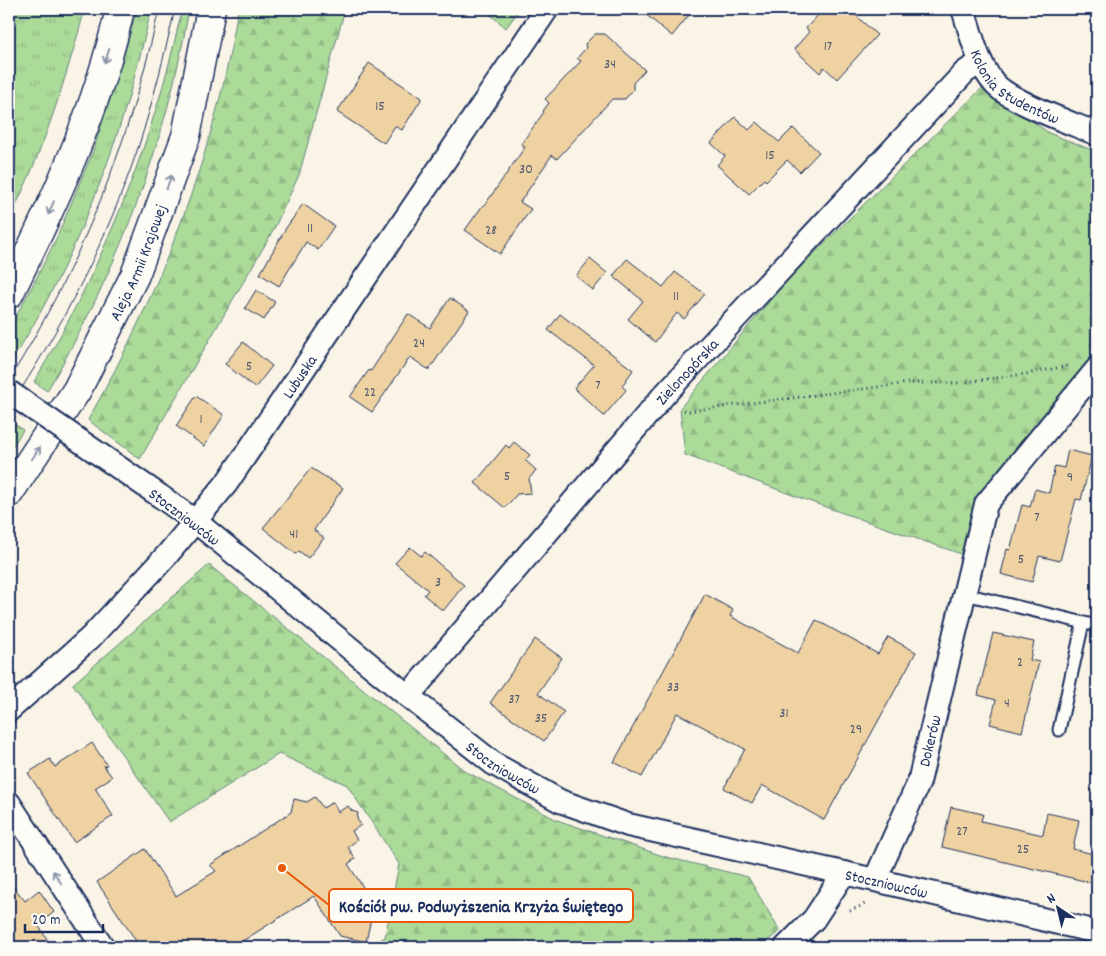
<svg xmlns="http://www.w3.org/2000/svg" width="1106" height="956" font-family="Dekko,sans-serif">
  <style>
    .grass { fill: url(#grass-tufts); stroke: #63847c }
    .forest { fill: url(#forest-firs); stroke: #63847c }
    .building { fill: #efd2a2; stroke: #1b2f5e }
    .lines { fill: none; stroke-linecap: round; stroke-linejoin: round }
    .service-casing { stroke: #1b2f5e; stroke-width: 15 }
    .minor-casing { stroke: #1b2f5e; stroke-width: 26 }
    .primary-casing { stroke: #1b2f5e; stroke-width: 31 }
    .path { stroke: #1b2f5e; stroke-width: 3; stroke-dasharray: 1 4; stroke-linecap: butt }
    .service { stroke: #fdfcf7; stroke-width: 11 }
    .minor { stroke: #fdfcf7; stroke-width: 22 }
    .primary { stroke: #fdfcf7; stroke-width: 28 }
    .tram { stroke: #1b2f5e; stroke-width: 1 }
    .minor-bridge-casing { stroke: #1b2f5e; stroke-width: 26; stroke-linecap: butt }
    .minor-bridge { stroke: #fdfcf7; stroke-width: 22 }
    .oneway { stroke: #8c96aa }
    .labels { text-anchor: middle; stroke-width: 4; stroke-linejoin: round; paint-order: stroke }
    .number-label { font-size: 14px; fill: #50586f }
    .street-label { font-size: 16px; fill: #1b2f5e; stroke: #fdfcf7 }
    .leader { fill: none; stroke: #e8590c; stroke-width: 2 }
    .callout-dot { fill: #e8590c; stroke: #fdfcf7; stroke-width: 2 }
    .callout { fill: #fdfcf7; stroke: #e8590c; stroke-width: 2 }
    .callout-label { font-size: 18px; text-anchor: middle; font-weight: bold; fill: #1b2f5e }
  </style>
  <defs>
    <pattern id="grass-tufts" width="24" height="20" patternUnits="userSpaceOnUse" patternTransform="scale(1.25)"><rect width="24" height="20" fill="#abda99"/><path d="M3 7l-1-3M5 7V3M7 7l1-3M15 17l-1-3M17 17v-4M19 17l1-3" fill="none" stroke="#93bb86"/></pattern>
    <pattern id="forest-firs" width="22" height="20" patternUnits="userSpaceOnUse" patternTransform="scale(1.25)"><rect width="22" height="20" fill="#abda99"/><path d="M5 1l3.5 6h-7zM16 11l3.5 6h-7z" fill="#93bb86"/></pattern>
  </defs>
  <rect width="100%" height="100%" fill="#faf4e6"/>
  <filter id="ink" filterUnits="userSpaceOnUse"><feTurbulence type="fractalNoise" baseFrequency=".02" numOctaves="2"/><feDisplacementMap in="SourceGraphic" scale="10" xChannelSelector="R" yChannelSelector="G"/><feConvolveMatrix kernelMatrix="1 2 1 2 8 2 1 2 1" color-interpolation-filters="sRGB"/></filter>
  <g filter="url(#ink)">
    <g class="grass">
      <path d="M9 9H85C65 81 43 153 9 219Z"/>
      <path d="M137 9H151C124 134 79 256 9 365V329L36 279 57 237 93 151 122 62Z"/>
      <path d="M182 9H189C166 145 117 272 47 391L34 382C103 266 154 141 182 9Z"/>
      <path d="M9 420 23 430 9 452Z"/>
    </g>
    <g class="forest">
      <path d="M238 9H345L299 175 273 231 140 459 88 420C160 292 215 155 238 9Z"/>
      <path d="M484 9H520L506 28Z"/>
      <path d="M983 87 1049 133 1097 152V358L1094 355 972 510 961 554 814 503 685 455 680 408 788 279Z"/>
      <path d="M209 565 465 771 557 820 666 857 748 877 780 931 760 947H369L385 937 399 864 347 785 279 754 169 822 73 684Z"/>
    </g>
    <g class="building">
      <path d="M639 9H694L672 36Z"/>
      <path d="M824 9H849L877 35 837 79 824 67 820 73 794 49 809 32 806 28Z"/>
      <path d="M595 34H605L645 70 633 83V90L625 99H612L557 159 552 155 520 202 531 209 500 254 465 230 483 205 484 206 525 147 521 144 544 112 543 111 549 103 545 99 581 61 577 58 586 48 585 44Z"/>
      <path d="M369 63 422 98 402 130 395 126 384 143 337 112Z"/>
      <path d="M735 117 749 130 757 122 779 142 793 128 819 152 800 172 787 160 766 181 764 179 749 194 717 165 725 156 711 143Z"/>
      <path d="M303 204 334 226 318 250 306 242 279 286 260 274 286 228Z"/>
      <path d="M590 259 607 273 593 290 576 276Z"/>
      <path d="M627 259 663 287 675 272 705 294 684 319 677 313 655 342 628 319 643 301 613 276Z"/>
      <path d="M256 290 275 302 264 320 245 308Z"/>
      <path d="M450 298 469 311 429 370 410 357 372 412 350 397 369 370 371 371 408 314 430 328Z"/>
      <path d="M560 314 633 370 622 386 626 390 604 416 574 388 594 365 548 330Z"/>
      <path d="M243 342 272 366 255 388 225 364Z"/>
      <path d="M196 396 224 415 204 446 176 426Z"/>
      <path d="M514 442 530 455 525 460 536 470 529 479 531 493 517 494 505 508 475 483 506 445 509 448Z"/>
      <path d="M1068 450 1092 456 1081 500 1076 499 1060 561 1039 556 1032 582 1001 574 1007 549 1010 550 1022 505 1030 507 1035 489 1049 493 1055 466 1064 468Z"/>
      <path d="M311 468 343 488 314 530 324 538 308 558 299 551 296 554 263 528Z"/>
      <path d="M410 547 421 556 425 552 464 585 443 611 424 595 428 590 395 563Z"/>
      <path d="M705 594 733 610 730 616 798 653 816 620 878 654 888 637 916 652 824 820 762 785 752 803 724 788 745 749 677 713 642 777 614 762Z"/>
      <path d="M993 633 1034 642 1030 660 1039 662 1022 732 990 724 996 700 978 695Z"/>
      <path d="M535 639 562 658 538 693 564 712 544 741 490 703Z"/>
      <path d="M92 743 107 765 104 766 112 777 95 788 113 816 74 842 28 773 50 759 55 767Z"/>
      <path d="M315 797 323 808 333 802 338 812 348 806 352 811 358 813 357 819 361 825 352 831 357 840 348 847 355 859 348 864 374 904 366 942 340 936 314 896 233 947H140L97 882 145 849 176 896 216 871 210 865 291 812 294 799 307 802Z"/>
      <path d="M951 807 983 814 981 821 1043 835 1047 813 1079 820 1073 849 1097 855V884L942 847Z"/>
      <path d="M9 881 25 901 39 890 54 912 38 925 52 947H9Z"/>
    </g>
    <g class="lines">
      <g class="service-casing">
        <g id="service">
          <path d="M965 594 1097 626"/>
          <path d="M1059 730 1083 623"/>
        </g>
      </g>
      <g class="minor-casing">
        <g id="minor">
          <path id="s1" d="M963 9C971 33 977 63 994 83 1008 101 1074 124 1097 134"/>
          <path id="s2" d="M160 496 195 521 408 696 494 764 560 801 628 825 875 880 1097 932"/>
          <path id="s3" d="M408 696 664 395 965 72 981 62"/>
          <path id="s4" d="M9 710 91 637 167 555 226 484 547 9"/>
          <path d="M9 803 103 947"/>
          <path id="s5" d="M875 880 919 782 986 504 1097 369"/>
          <path d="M786 947 814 919 844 873"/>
        </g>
      </g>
      <g class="primary-casing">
        <g id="primary">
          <path d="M9 294C54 203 98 109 120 9"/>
          <path id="s6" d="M9 493 77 390 135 275 186 136 211 9"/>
        </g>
      </g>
      <g class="path">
        <path d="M684 410 689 411 910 383H957L1026 374 1067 366"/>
        <path d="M850 911 865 904"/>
      </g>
      <use href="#service" class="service"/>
      <use href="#minor" class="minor"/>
      <use href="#primary" class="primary"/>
      <g class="tram">
        <path d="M9 380C81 264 130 142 159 9"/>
        <path d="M9 408C62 327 107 240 138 148 153 102 164 56 175 9"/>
      </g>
      <g class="minor-bridge-casing">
        <path id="minor-bridge" d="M9 392 160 496"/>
      </g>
      <use href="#minor-bridge" class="minor-bridge"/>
    </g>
    <defs><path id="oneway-shaft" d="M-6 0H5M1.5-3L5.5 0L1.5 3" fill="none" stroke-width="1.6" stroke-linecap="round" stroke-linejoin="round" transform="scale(1.25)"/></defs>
    <g class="oneway">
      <use href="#oneway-shaft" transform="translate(107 56) rotate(108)"/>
      <use href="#oneway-shaft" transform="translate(169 182) rotate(-70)"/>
      <use href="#oneway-shaft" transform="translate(51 208) rotate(113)"/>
      <use href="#oneway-shaft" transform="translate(36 453) rotate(-57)"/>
      <use href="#oneway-shaft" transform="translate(57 877) rotate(-123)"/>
    </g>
  </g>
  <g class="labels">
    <g class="number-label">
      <text x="828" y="50">17</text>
      <text x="610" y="68">34</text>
      <text x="380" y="110">15</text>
      <text x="770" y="159">15</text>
      <text x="526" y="173">30</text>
      <text x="310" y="232">11</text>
      <text x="491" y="234">28</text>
      <text x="676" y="300">11</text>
      <text x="419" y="347">24</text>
      <text x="249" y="370">5</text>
      <text x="598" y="389">7</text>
      <text x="370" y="396">22</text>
      <text x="201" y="423">1</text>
      <text x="507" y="480">5</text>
      <text x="1070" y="481">9</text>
      <text x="1037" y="521">7</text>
      <text x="294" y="538">41</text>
      <text x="1021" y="563">5</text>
      <text x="438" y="586">3</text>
      <text x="1020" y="666">2</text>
      <text x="673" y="691">33</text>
      <text x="514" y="703">37</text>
      <text x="1007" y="707">4</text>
      <text x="784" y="717">31</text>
      <text x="541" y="722">35</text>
      <text x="856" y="733">29</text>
      <text x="962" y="835">27</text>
      <text x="1023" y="853">25</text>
    </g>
    <g class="street-label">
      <text dy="6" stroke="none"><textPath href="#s1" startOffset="99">Kolonia Studentów</textPath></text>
      <text dy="6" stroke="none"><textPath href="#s6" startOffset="265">Aleja Armii Krajowej</textPath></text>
      <text dy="6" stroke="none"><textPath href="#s3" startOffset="428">Zielonogórska</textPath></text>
      <text dy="6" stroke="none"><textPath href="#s4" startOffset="444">Lubuska</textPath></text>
      <text transform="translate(185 516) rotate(37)" y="6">Stoczniowców</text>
      <text dy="6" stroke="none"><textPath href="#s5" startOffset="150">Dokerów</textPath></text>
      <text dy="6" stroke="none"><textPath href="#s2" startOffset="438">Stoczniowców</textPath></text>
      <text dy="6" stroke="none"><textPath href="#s2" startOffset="841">Stoczniowców</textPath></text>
    </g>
  </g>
  <path class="leader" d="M282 868L329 905"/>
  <circle class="callout-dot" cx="282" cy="868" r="5"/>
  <rect class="callout" x="329" y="889" width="304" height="33" rx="5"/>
  <g class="callout-label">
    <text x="481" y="912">Kościół pw. Podwyższenia Krzyża Świętego</text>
  </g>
  <rect width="1106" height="956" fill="none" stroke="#fdfcf7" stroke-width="30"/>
  <rect x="15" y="15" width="1076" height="926" fill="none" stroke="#1b2f5e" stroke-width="2" filter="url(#ink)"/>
  <g transform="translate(1058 908) rotate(325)" stroke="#fdfcf7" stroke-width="4" paint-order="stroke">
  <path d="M0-4L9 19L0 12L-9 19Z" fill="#1b2f5e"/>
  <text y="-8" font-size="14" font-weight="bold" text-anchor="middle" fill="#1b2f5e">N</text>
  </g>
  <path d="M25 924v8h78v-8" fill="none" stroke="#1b2f5e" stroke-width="2.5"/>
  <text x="32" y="924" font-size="15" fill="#1b2f5e" stroke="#fdfcf7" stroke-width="4" paint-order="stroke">20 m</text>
</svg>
